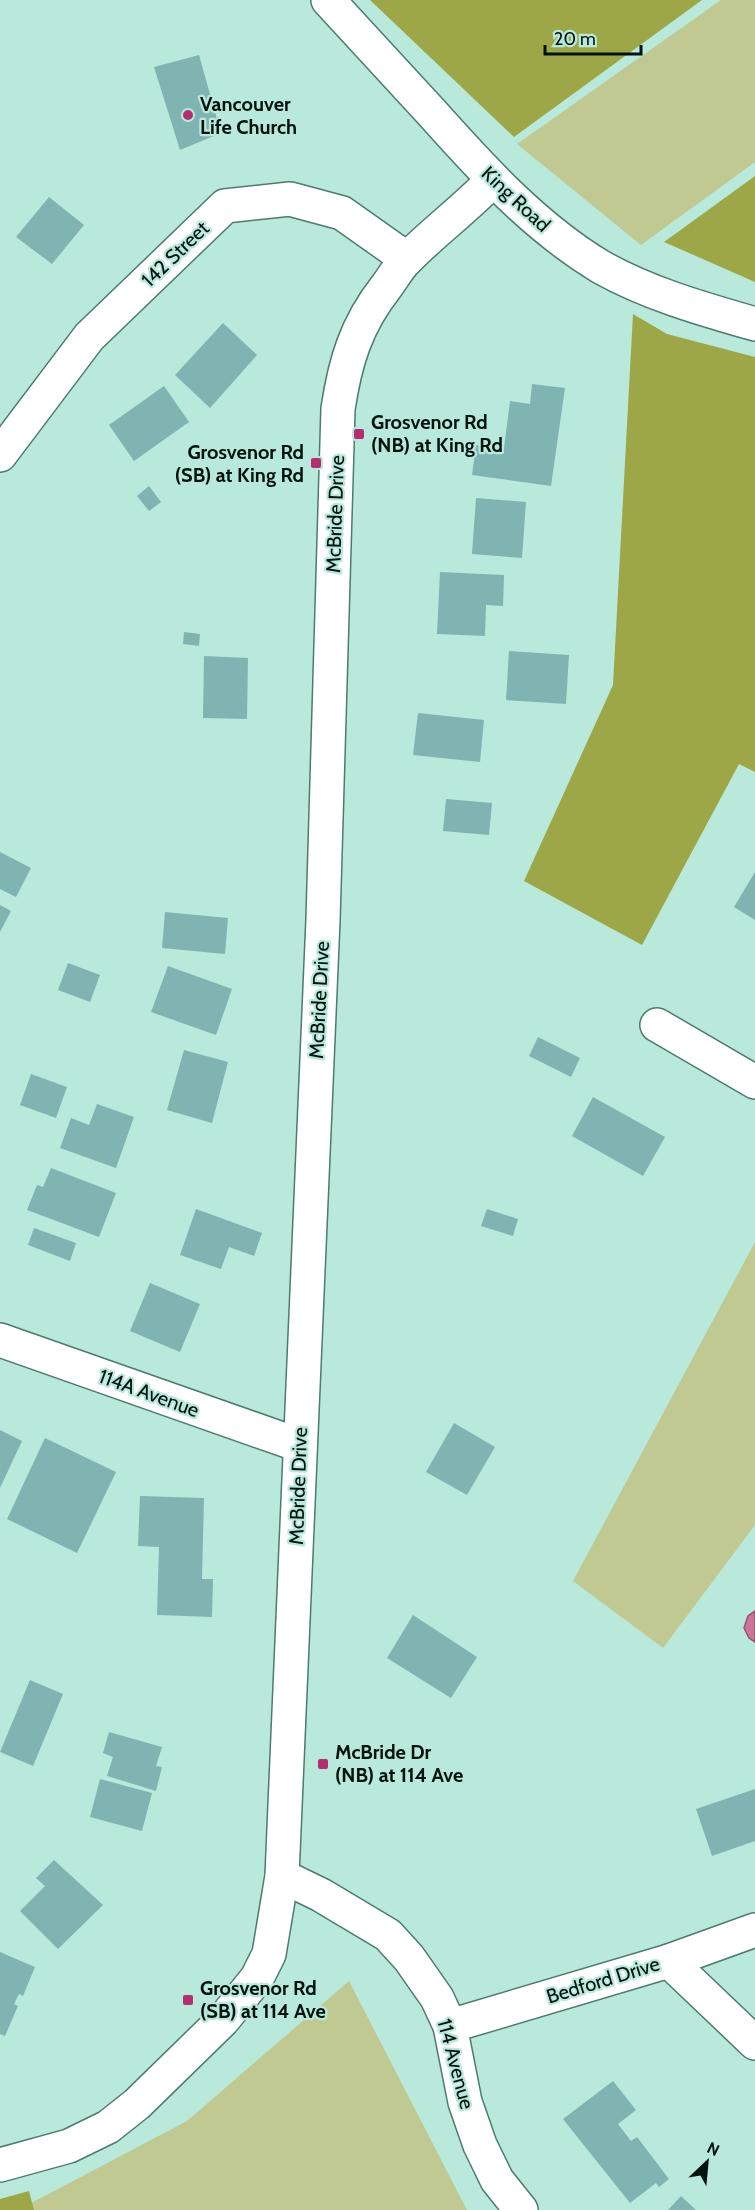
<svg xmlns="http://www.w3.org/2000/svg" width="755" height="2210" font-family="Cabin,sans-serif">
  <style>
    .green { fill: #c1c993 }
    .forest { fill: #9da748 }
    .water { fill: #cf7499; stroke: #92576f; stroke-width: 1.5 }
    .building { fill: #80b4b3 }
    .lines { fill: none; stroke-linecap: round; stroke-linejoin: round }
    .minor-casing { stroke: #4d7b6e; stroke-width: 36 }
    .minor { stroke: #fff; stroke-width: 33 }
    .poi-dot { fill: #b32d70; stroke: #b8e9db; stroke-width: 2 }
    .labels { text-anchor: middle; stroke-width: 4.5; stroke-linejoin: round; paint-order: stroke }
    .poi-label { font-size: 20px; font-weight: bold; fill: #02120e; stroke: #b8e9db; text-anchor: start }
    .street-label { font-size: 20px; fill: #02120e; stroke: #b8e9db }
  </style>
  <rect width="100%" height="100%" fill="#b8e9db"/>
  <g class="green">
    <path d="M721 0H755V162L641 245 517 144Z"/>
    <path d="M755 1242V1525L663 1648 573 1581Z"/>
    <path d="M349 1981 467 2210H18L187 2121Z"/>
  </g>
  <g class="forest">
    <path d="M370 0H702L514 137Z"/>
    <path d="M755 176V282L664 242Z"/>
    <path d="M633 314 667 334 755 357V772L739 764 642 945 524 881 613 685Z"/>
    <path d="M29 2191 34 2210H0V2199Z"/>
  </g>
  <path class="water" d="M755 1611V1642L749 1638 744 1628 748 1616Z"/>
  <g class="building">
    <path d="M199 55 221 133 180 150 154 67Z"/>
    <path d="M49 197 84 225 52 264 16 237Z"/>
    <path d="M223 323 257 355 210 408 175 375Z"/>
    <path d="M532 384 565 388 551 486 472 475 476 445 504 448 510 401 530 404Z"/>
    <path d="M164 386 189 422 134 461 109 425Z"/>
    <path d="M149 486 161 502 149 511 137 496Z"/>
    <path d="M476 498 526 502 522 558 472 554Z"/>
    <path d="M440 572 504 575 503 606 486 605 485 636 437 634Z"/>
    <path d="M184 632 200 634 199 646 183 644Z"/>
    <path d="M509 651 569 655 566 704 506 700Z"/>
    <path d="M204 656 248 658 247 719 203 718Z"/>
    <path d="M418 713 484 720 480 762 413 755Z"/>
    <path d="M446 799 492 803 489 835 443 831Z"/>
    <path d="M0 852 31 868 16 897 0 889Z"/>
    <path d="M755 872V920L734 907Z"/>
    <path d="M0 905 11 911 0 932Z"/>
    <path d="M165 912 228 918 225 954 162 948Z"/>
    <path d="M68 963 100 975 90 1002 58 990Z"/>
    <path d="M168 966 232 989 216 1035 151 1012Z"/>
    <path d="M538 1037 580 1058 571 1077 529 1056Z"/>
    <path d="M184 1050 228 1062 212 1123 167 1110Z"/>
    <path d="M31 1074 67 1087 56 1118 20 1105Z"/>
    <path d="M593 1097 665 1137 643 1176 572 1136Z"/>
    <path d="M97 1104 134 1117 116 1168 60 1148 71 1118 89 1125Z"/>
    <path d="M51 1168 116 1193 99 1237 27 1210 37 1185 43 1187Z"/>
    <path d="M196 1209 262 1233 254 1256 229 1247 221 1269 180 1255Z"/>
    <path d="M487 1209 518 1219 513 1236 481 1226Z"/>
    <path d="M34 1228 76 1243 70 1261 28 1245Z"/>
    <path d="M150 1283 200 1304 180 1352 130 1331Z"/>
    <path d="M454 1423 495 1447 467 1495 426 1472Z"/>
    <path d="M0 1430 22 1441 0 1488Z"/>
    <path d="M45 1438 116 1472 77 1553 7 1519Z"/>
    <path d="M140 1496 204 1498 202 1579H213L212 1617 157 1615 159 1547 138 1546Z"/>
    <path d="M413 1615 477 1657 451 1698 387 1658Z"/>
    <path d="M30 1680 63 1694 33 1766 0 1752Z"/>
    <path d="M109 1732 162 1747 156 1766 162 1767 156 1791 107 1776 113 1757 103 1753Z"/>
    <path d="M100 1779 152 1793 142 1831 90 1817Z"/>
    <path d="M755 1789V1841L712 1856 696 1809Z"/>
    <path d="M54 1860 103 1905 58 1949 20 1911 45 1886 36 1878Z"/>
    <path d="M0 1952 35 1967 23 1996 19 1994 14 2004 18 2006 5 2036 0 2034Z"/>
    <path d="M613 2081 636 2110 618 2124 631 2141 637 2137 669 2179 659 2187 656 2183 630 2203 563 2119Z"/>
    <path d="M681 2196 696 2210H668Z"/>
  </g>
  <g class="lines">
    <g class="minor-casing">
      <g id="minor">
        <path d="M328 0C363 38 398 76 433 114 483 170 536 228 601 267 649 294 703 309 755 324"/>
        <path d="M0 455 89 337 225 206 290 199 342 213 407 259"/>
        <path d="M657 1025 755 1082"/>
        <path d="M0 1340 299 1445"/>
        <path d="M282 1876 321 1895 388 1935 409 1958 437 1998 450 2026 465 2102 480 2145 497 2180 521 2210"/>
        <path d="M669 1961 755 2043"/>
        <path d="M450 2026 669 1961 755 1930"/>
        <path d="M0 2165 69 2146 108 2127 137 2104 223 2020 257 1978 269 1954 282 1876 323 920 338 409C345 362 356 325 386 287 393 278 399 266 408 258 435 231 466 208 493 180"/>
      </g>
    </g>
    <use href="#minor" class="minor"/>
  </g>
  <g class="poi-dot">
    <circle cx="188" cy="115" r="6"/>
    <rect x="353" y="428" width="12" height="12" rx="3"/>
    <rect x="310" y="457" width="12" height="12" rx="3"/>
    <rect x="317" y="1758" width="12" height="12" rx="3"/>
    <rect x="182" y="1994" width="12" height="12" rx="3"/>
  </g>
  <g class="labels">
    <g class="poi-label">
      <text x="200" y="111">Vancouver<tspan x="200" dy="23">Life Church</tspan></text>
      <text x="371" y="429">Grosvenor Rd<tspan x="371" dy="23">(NB) at King Rd</tspan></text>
      <text x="304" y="459" text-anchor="end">Grosvenor Rd<tspan x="304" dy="23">(SB) at King Rd</tspan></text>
      <text x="335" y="1759">McBride Dr<tspan x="335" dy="23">(NB) at 114 Ave</tspan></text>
      <text x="200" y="1995">Grosvenor Rd<tspan x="200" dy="23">(SB) at 114 Ave</tspan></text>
    </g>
    <g class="street-label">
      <text transform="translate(516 199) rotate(43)" y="7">King Road</text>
      <text transform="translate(175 254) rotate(-44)" y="7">142 Street</text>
      <text transform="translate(335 514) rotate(-88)" y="7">McBride Drive</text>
      <text transform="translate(319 1000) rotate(-87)" y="7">McBride Drive</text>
      <text transform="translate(149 1393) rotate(20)" y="7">114A Avenue</text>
      <text transform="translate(298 1486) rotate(-88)" y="7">McBride Drive</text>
      <text transform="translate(603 1980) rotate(-17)" y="7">Bedford Drive</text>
      <text transform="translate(456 2064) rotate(75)" y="7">114 Avenue</text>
    </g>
  </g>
  <g transform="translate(707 2162) rotate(26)" stroke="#b8e9db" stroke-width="4.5" paint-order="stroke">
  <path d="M0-4.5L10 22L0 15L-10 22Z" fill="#02120e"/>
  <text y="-9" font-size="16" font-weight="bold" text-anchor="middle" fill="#02120e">N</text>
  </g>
  <path d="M545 45v9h96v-9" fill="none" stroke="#02120e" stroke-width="3"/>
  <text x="554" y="45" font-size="18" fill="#02120e" stroke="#b8e9db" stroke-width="4.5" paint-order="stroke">20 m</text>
</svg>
